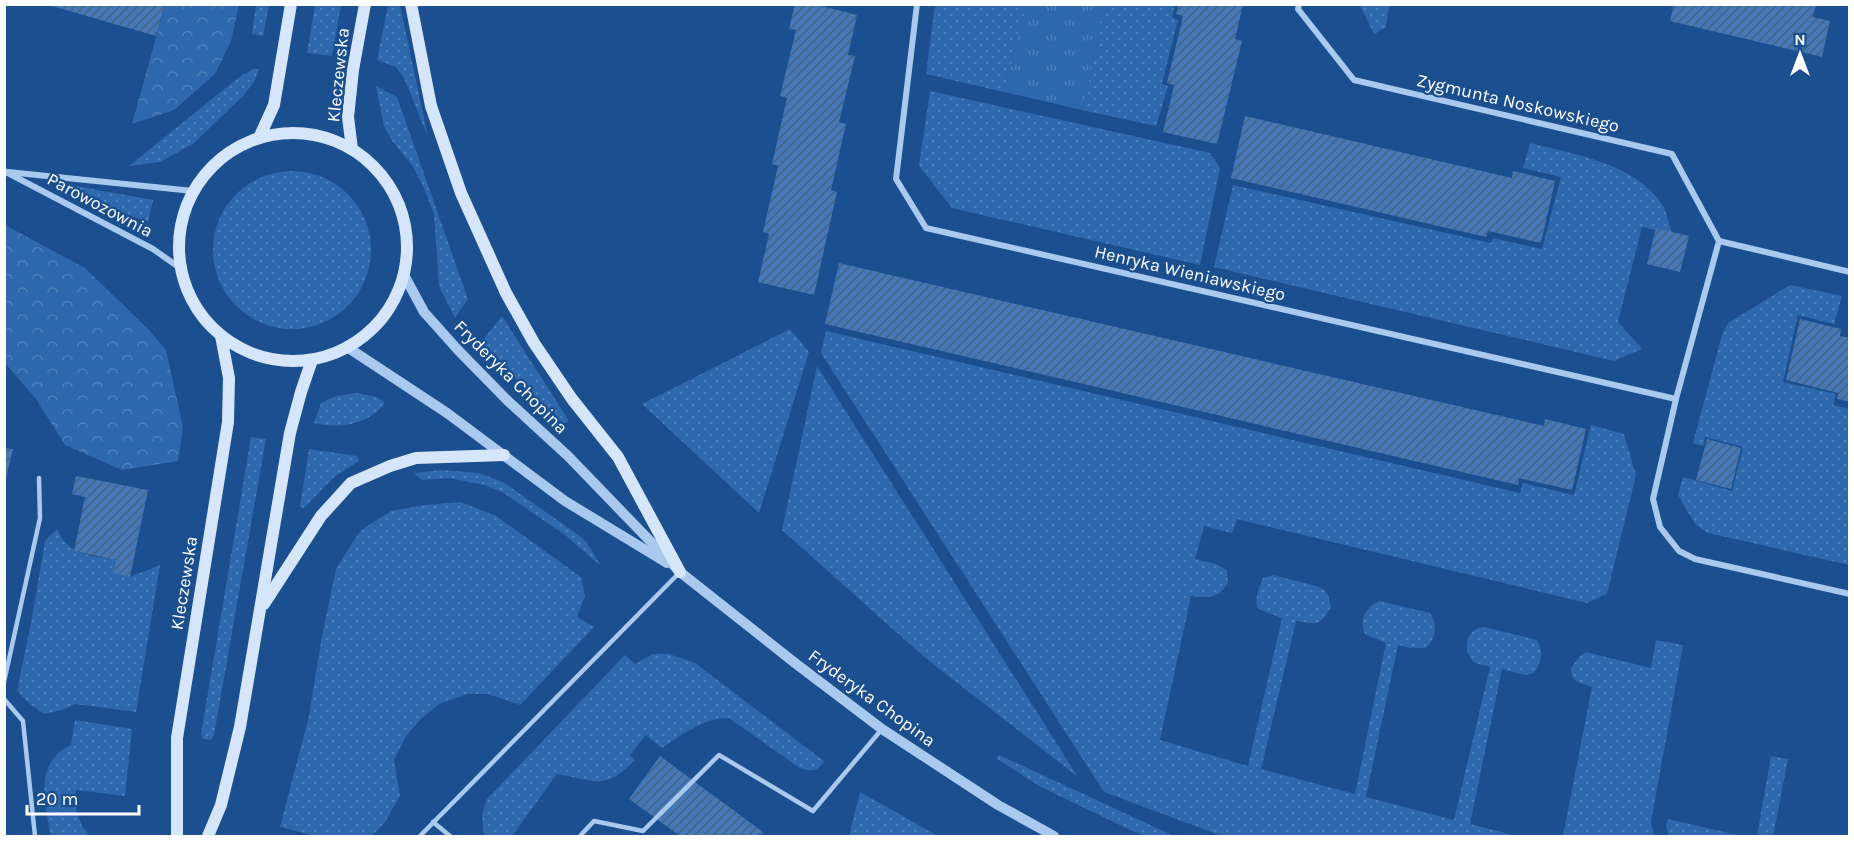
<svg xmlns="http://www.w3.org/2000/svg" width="1854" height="841" font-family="Karla,sans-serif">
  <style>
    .grass { fill: url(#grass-dots) }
    .forest { fill: url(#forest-crowns) }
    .park { fill: url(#park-tufts) }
    .building { fill: url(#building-hatch) }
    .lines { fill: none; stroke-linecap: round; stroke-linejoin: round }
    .service { stroke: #a9c9ee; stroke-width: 4.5 }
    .minor { stroke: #a9c9ee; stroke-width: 6 }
    .tertiary { stroke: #a9c9ee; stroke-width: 10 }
    .secondary { stroke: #d6e6fa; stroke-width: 12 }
    .labels { text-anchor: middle; stroke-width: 4.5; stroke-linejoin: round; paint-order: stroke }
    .street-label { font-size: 18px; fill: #fff; stroke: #1b4f8f }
  </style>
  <defs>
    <pattern id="grass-dots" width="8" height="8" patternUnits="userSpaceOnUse" patternTransform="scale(1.5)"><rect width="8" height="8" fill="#2e69ad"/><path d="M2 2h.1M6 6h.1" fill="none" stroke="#4d80b9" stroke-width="1.8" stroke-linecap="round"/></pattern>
    <pattern id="forest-crowns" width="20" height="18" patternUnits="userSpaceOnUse" patternTransform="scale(1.5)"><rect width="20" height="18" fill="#2e69ad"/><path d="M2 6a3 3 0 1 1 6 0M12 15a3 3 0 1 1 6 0" fill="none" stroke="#4d80b9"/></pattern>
    <pattern id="park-tufts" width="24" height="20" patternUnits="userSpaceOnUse" patternTransform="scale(1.5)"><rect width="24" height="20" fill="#2e69ad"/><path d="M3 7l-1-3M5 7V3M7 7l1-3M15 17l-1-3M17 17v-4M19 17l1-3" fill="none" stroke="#4d80b9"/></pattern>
    <pattern id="building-hatch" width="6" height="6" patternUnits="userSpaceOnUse" patternTransform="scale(1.5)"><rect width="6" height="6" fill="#4478b7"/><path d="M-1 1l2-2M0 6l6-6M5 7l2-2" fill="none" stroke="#486282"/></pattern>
  </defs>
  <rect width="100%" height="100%" fill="#1b4f8f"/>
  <g class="grass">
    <path d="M256 5H269L263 36 252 34Z"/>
    <path d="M315 5H341L332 56 307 53Z"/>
    <path d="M388 5H400L428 137 404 78 396 67 377 60Z"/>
    <path d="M935 5H1027L1004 92 926 74Z"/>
    <path d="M1106 5H1175L1172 17 1178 20 1162 84 1168 86 1156 126 1082 110Z"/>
    <path d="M1360 5H1389L1386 27 1374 34Z"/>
    <path d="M253 69H259L254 82 243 96 194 143 160 162 129 166 238 78Z"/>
    <path d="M376 86 397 97 468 299 455 318 439 286 434 214 424 188 412 165 392 141 384 126Z"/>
    <path d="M930 91 1210 153 1220 168 1200 265 952 208 919 166Z"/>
    <path d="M1530 143C1576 155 1632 162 1662 204 1667 212 1669 225 1672 234L1642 227 1618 322 1642 349 1614 361 1214 267 1233 185 1491 243 1493 238 1542 249 1561 177 1523 168Z"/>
    <circle cx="292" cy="250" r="79"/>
    <path d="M70 185 153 200 148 222 69 193Z"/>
    <path d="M1790 285 1842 296 1834 324 1798 315 1783 382 1836 394 1833 405 1849 409V565L1708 533 1695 524 1678 495 1683 477 1732 491 1743 447 1705 437 1703 446 1693 443 1722 335 1728 323Z"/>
    <path d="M502 316 569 421 563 424 480 344Z"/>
    <path d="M790 329 809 352 759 513 642 404Z"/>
    <path d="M826 331 1520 493 1523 483 1574 495 1591 425 1624 434 1636 475 1607 594 1587 603 1237 519 1232 533 1204 526 1195 559 1216 564 1227 570 1228 583C1218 599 1207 598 1191 596L1160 740 1248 766 1282 618 1258 609C1254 598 1259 589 1263 578L1273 575 1320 587 1328 594 1331 607C1320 627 1317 624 1296 621L1261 769 1355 794 1386 643 1365 634C1359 620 1365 608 1379 601L1430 613C1438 624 1436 639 1426 648H1410L1398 645 1366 797 1454 820 1490 667C1485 665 1476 665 1472 660 1461 648 1468 628 1484 627L1537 640C1544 652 1541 663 1534 673L1525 675 1502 669 1470 824 1517 836H1222L1104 792 821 353Z"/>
    <path d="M817 366 1078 777 923 656 782 530Z"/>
    <path d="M357 393 377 397 385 403C368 425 340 429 314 423L321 403 336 396Z"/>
    <path d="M251 437 266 439 214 735 211 740 203 739 201 734Z"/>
    <path d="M309 449 357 456 359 461 334 477 304 508 300 507Z"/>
    <path d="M442 470 479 473 505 483 585 540 601 566 565 535 502 492 484 485 450 478 422 480 414 473Z"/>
    <path d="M461 502 496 516 581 577 585 596 577 617 594 627 520 705 488 694H467L439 704 421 719 406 736 394 760 400 796 385 822 372 836H315L280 827 309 716 322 636 336 569 360 531 391 511 424 505Z"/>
    <path d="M57 529C68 556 90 555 116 560L114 573 130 577 160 565 136 712 75 704 62 710 44 714 30 704 17 691 31 623 45 541Z"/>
    <path d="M1656 640 1683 645 1651 822 1654 836H1563L1592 687 1578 682 1572 677 1571 668 1580 656 1586 652 1651 668Z"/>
    <path d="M653 654H669L695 663 824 761C818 772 811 772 800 768L729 718C703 718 682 735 662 748L646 735 630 755 635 760C604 791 597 781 557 774L512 836H484L482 815 487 799 625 655 635 664Z"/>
    <path d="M75 720 132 729 125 796 76 790C74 808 78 824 90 836H51C45 803 33 763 71 745Z"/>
    <path d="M999 755 1174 836H1145L1128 829 1041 787 996 758Z"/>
    <path d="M1771 756 1788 759 1773 836H1757Z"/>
    <path d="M860 792 938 836H849Z"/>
    <path d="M1668 819 1742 836H1668L1666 825Z"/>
  </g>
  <g class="forest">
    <path d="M165 5H239L231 41 215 74 174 110 132 124Z"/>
    <path d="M5 225 85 268 149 330 166 350 183 427 178 461 122 470 65 445 36 399 5 363Z"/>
  </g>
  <path class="park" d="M1027 4 1106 5 1082 110 1004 92Z"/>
  <g class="building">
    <path d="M45 4H165L156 36Z"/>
    <path d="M795 4H813L857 15 848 55 855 56 839 122 846 124 831 190 837 192 814 295 758 282 769 234 763 232 778 166 772 164 787 98 780 96 796 30 789 29Z"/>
    <path d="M1179 4H1243L1235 39 1242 41 1217 144 1163 132 1174 85 1167 83 1183 16 1176 14Z"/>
    <path d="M1674 4H1816L1813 17 1830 21 1822 57 1670 21Z"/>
    <path d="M1245 116 1512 178 1513 171 1555 181 1541 243 1488 231 1486 237 1231 178Z"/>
    <path d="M1656 228 1689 236 1680 272 1647 264Z"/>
    <path d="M839 263 1544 426 1545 419 1586 429 1572 490 1519 478 1518 485 825 324Z"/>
    <path d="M1800 319 1841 329 1840 336 1850 338V402L1837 399 1838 393 1786 380Z"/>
    <path d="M1707 439 1741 448 1731 489 1696 480Z"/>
    <path d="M4 448 13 449 5 483H4Z"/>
    <path d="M76 476 148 490 130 577 113 573 116 560 74 551 85 497 72 494Z"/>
    <path d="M660 756 763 832 760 836H680L629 799Z"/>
  </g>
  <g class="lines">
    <g class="service">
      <path d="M4 682 40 518 39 478"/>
      <path d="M4 699 23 721 35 836"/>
      <path d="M433 822 450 836"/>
      <path d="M420 836 679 573"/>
      <path d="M580 836 594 821 643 831 719 755 813 811 882 729"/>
    </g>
    <g class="minor">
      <path d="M917 4 896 179 926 228 1676 399"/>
      <path d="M1299 4 1298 9 1354 80 1672 154 1719 241"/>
      <path d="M4 171 153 249 180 268"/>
      <path d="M8 172 193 191"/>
      <path d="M1719 241 1676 399 1653 499 1660 527 1679 551 1695 559 1850 594"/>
      <path d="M1719 241 1850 272"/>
    </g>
    <g class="tertiary">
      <path d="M404 275 424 312 458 350 508 401 568 456 680 572 795 663 882 729 998 805 1054 836"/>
      <path d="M347 347 447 413 565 501 667 563"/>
    </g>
    <g class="secondary">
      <path d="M411 4 431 106 461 193 506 293 534 343 572 399 618 457 680 572"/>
      <circle cx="293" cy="247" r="114"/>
      <path d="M259 138 274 105 291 4"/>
      <path d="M352 149 348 117 353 70 365 4"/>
      <path d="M264 604 321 516 351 483 390 466 416 458 504 455"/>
      <path d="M177 836V738L228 422 229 378 221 336"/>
      <path d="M208 836 221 805 240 727 290 433 301 392 312 360"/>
    </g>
  </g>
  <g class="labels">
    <g class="street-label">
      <text transform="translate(338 75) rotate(-84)" y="6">Kleczewska</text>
      <text transform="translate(1518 103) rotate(13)" y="6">Zygmunta Noskowskiego</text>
      <text transform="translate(100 205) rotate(28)" y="6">Parowozownia</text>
      <text transform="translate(1190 273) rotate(13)" y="6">Henryka Wieniawskiego</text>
      <text transform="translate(511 377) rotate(45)" y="6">Fryderyka Chopina</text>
      <text transform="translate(184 583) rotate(-81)" y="6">Kleczewska</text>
      <text transform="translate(872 698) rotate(36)" y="6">Fryderyka Chopina</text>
    </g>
  </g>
  <rect width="1854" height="841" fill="none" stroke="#ffffff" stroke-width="12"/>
  <g transform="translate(1800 54)" stroke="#1b4f8f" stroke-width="4.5" paint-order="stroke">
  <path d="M0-4.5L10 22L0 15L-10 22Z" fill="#ffffff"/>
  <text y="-9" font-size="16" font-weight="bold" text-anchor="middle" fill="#ffffff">N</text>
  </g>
  <path d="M27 805v9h112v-9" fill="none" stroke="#ffffff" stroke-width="3"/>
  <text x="36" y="805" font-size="18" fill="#ffffff" stroke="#1b4f8f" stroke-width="4.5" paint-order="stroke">20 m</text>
</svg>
